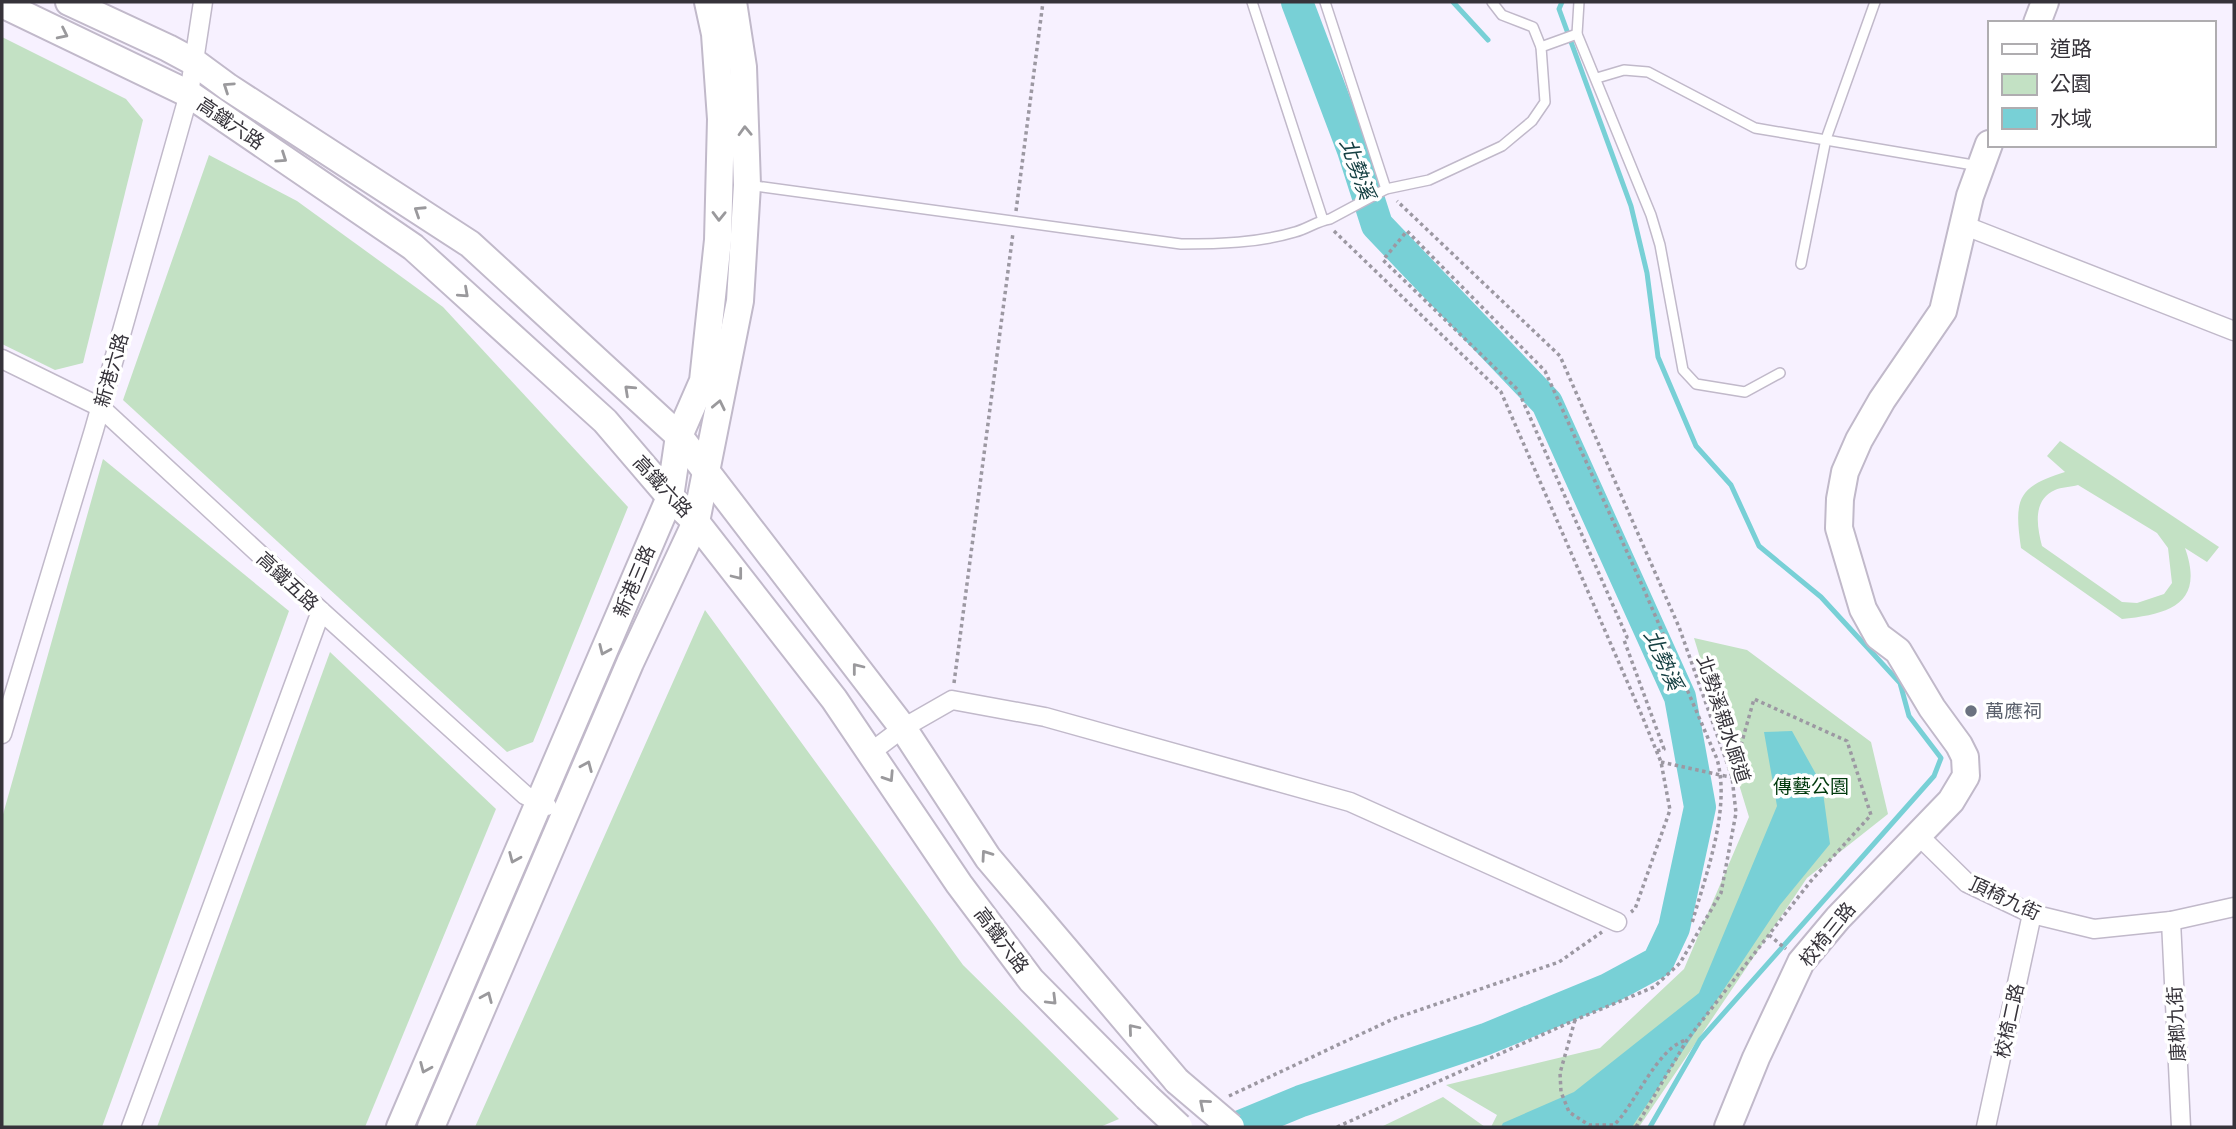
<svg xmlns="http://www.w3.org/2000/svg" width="2236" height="1129" font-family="'Source Sans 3','Noto Sans TC',sans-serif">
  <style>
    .green { fill: #c3e1c4; fill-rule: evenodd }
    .water { fill: #78d0d6 }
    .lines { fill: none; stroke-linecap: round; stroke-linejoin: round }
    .stream { stroke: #78d0d6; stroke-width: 5 }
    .river { stroke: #78d0d6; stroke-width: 32 }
    .lane-casing { stroke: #c1b9ca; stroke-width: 12 }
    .street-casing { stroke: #c1b9ca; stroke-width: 21 }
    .secondary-casing { stroke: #c1b9ca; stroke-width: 30 }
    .path { stroke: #9c98a2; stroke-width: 3.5; stroke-dasharray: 3.5 3.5; stroke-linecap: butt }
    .lane { stroke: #fff; stroke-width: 9 }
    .street { stroke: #fff; stroke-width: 18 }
    .secondary { stroke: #fff; stroke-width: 26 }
    .secondary-bridge-casing { stroke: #c1b9ca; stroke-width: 30; stroke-linecap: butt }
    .path-bridge { stroke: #9c98a2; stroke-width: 3.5; stroke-dasharray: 3.5 3.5; stroke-linecap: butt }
    .secondary-bridge { stroke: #fff; stroke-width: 26 }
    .oneway { stroke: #9a999c }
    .worship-dot { fill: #6b7280; stroke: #fff; stroke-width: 2.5 }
    .labels { text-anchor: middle; stroke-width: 7; stroke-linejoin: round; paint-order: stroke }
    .street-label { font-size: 19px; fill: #36333a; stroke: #fff }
    .worship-label { font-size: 19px; fill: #5b616d; stroke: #fff; text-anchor: start }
    .park-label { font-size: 19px; fill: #013a0d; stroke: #fff }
    .water-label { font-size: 21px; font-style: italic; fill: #164043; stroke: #fff }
  </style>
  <rect width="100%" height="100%" fill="#f7f1ff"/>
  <g class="green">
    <path d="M2 37 126 99 143 120 83 363 55 370 2 344Z"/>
    <path d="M209 155 297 201 443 307 628 507 533 742 507 752 123 400Z"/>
    <path d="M2060 441 2219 547 2207 562 2185 548C2205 604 2169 614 2122 619L2021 548C2014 499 2017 487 2065 472L2047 456ZM2078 485 2157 533 2168 548 2172 583 2164 594 2137 603 2122 602 2042 546C2037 527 2032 500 2055 490 2061 487 2071 487 2078 485Z"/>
    <path d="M103 459 289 611 102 1127H2V818Z"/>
    <path d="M705 610 963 965 1119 1119 1100 1127H475Z"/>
    <path d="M1694 638 1747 650 1871 742 1888 814 1807 878 1639 1127H1491L1497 1115 1446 1085 1600 1048 1684 969 1749 817Z"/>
    <path d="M330 652 496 809 365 1127H157Z"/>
    <path d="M1443 1097 1485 1127H1381Z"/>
  </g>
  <path class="water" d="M1792 731 1822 785 1830 844 1780 905 1632 1127H1501L1503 1123 1574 1092 1699 993 1777 806 1764 732Z"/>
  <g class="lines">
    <g class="stream">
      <path d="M1453 2 1488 40"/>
      <path d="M1562 2 1559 9 1631 206 1647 273 1658 357 1696 446 1731 485 1759 546 1821 597 1900 683 1909 716 1941 758 1934 776 1700 1040 1650 1127"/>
    </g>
    <path class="river" d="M1238 1127 1301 1101 1486 1039 1608 989 1658 962 1674 928 1700 807 1680 697 1547 403 1377 225 1353 150 1297 2"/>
    <g class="lane-casing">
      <g id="lane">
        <path d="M1252 2 1323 220"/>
        <path d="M1325 2 1386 189"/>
        <path d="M1492 2 1502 15 1533 27 1541 47"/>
        <path d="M1579 2 1577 34 1651 215 1660 245 1683 370 1696 384 1745 392 1780 373"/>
        <path d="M1597 78 1624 70 1648 72 1755 128 1979 166"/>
        <path d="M748 185 1181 244C1219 244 1258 243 1295 232 1307 229 1317 221 1330 219L1386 189 1429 180 1502 146 1532 121 1545 102 1541 47 1577 34"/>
        <path d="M1801 264 1826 139 1875 2"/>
      </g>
    </g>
    <g class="street-casing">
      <g id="street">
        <path d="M1963 225 2234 331"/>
        <path d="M2 359 100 407 321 611 525 795 547 806"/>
        <path d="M2 734 94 430 189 94 203 2"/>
        <path d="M871 752 903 728 952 700 1045 717 1350 802 1617 922"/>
        <path d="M1917 834 1967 883 2032 914 2094 929 2171 921 2234 907"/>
        <path d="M2171 921 2181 1127"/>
        <path d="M131 1127 321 611"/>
        <path d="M1986 1127 2032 914"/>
      </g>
    </g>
    <g class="secondary-casing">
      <g id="secondary">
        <path d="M69 2 168 48 194 62 228 87 470 244 679 436 903 728 988 858 1177 1081"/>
        <path d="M2 4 189 94 413 247 605 421 670 497 696 522 834 699 959 884 1031 980 1147 1097"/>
        <path d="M2037 23 2045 2"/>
        <path d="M400 1127 670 497 679 436 703 381 718 240 721 119 715 34 708 2"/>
        <path d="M431 1127 630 663 696 522 740 301 747 185 743 67 733 2"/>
        <path d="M1728 1127 1756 1058 1801 962 1838 918 1951 801 1966 776 1965 757 1959 745 1932 708 1898 651 1878 636 1863 609 1839 528 1840 499 1845 472 1859 440 1882 400 1943 311 1970 196 1989 144"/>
      </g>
    </g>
    <g class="path">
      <path d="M1016 211 1043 2"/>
      <path d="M1334 231 1501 392 1640 711 1661 762 1670 810 1635 909 1631 912"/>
      <path d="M954 683 1013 233"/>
      <path d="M1657 751 1664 749 1624 640 1627 637 1518 390 1383 260 1407 231 1545 371 1642 585 1717 759C1731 809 1706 874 1692 923"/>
      <path d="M1769 935 1786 949"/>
      <path d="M1575 1020 1560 1073 1561 1092 1569 1112 1589 1125H1614C1635 1105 1658 1046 1687 1040"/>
      <path d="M1229 1096 1393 1019 1559 962 1602 932"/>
      <path d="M1337 1127 1575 1020 1654 987 1680 963 1721 893 1736 813 1732 777 1679 627 1560 356 1397 201"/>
      <path d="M1636 1127 1687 1040 1810 882 1871 815 1847 741 1754 699 1732 777 1725 776"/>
    </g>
    <use href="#lane" class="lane"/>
    <use href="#street" class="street"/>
    <use href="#secondary" class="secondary"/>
    <g class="secondary-bridge-casing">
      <g id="secondary-bridge">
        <path d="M1177 1081 1231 1127"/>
        <path d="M1147 1097 1179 1127"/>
      </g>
    </g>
    <path class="path-bridge" d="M1661 762 1725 776"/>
    <use href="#secondary-bridge" class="secondary-bridge"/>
  </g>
  <defs><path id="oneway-chevron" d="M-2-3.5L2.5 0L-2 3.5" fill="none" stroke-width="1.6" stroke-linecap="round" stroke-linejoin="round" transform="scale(1.75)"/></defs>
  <g class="oneway">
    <use href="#oneway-chevron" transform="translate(63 34) rotate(26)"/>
    <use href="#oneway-chevron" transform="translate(228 87) rotate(-146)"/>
    <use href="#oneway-chevron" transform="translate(745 131) rotate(-92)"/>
    <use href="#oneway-chevron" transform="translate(282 158) rotate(34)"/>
    <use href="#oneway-chevron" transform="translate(419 211) rotate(-147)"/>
    <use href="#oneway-chevron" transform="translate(719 216) rotate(91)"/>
    <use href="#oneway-chevron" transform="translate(464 293) rotate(42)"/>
    <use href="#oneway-chevron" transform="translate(629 390) rotate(-137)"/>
    <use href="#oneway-chevron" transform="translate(719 405) rotate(-78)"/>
    <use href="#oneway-chevron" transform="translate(738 575) rotate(52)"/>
    <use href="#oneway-chevron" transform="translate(604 650) rotate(114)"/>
    <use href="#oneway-chevron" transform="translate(857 668) rotate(-128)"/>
    <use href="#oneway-chevron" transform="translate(587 766) rotate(-67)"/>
    <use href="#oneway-chevron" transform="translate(889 777) rotate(57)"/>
    <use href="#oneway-chevron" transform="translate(986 855) rotate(-125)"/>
    <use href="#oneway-chevron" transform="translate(514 858) rotate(113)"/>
    <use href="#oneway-chevron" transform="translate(487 997) rotate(-67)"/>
    <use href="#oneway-chevron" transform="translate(1052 1000) rotate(45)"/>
    <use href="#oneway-chevron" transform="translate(1133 1029) rotate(-130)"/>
    <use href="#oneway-chevron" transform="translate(425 1068) rotate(113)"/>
    <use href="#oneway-chevron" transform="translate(1204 1104) rotate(-140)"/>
  </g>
  <circle class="worship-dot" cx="1971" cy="711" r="7"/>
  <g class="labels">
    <g class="street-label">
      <text transform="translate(231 123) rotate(34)" y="7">高鐵六路</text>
      <text transform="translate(111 370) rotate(-74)" y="7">新港六路</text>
      <text transform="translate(663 486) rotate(47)" y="7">高鐵六路</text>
      <text transform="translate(288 581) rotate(43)" y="7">高鐵五路</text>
      <text transform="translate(634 581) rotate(-67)" y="7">新港三路</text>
      <text transform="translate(1724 719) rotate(72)" y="7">北勢溪親水廊道</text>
      <text transform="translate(2005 898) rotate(25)" y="7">頂椅九街</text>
      <text transform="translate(1827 934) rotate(-51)" y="7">校椅三路</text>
      <text transform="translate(1002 940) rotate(53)" y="7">高鐵六路</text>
      <text transform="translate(2009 1021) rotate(-78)" y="7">校椅二路</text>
      <text transform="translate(2176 1024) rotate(-93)" y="7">康榔九街</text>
    </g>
    <g class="worship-label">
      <text x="1985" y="718">萬應祠</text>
    </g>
    <g class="park-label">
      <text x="1811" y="793">傳藝公園</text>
    </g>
    <g class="water-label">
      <text transform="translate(1357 169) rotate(70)" y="7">北勢溪</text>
      <text transform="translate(1663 660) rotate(66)" y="7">北勢溪</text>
    </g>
  </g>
  <rect width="2236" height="1129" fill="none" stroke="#36333a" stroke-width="7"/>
  <rect x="1988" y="21" width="228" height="126" fill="#ffffff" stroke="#afadb0" stroke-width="2"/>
  <rect x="2002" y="44" width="35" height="10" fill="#ffffff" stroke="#afadb0" stroke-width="2"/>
  <text x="2050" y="56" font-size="21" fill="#36333a">道路</text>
  <rect x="2002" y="74" width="35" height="21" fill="#c3e1c4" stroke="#afadb0" stroke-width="2"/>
  <text x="2050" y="91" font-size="21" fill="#36333a">公園</text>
  <rect x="2002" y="108" width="35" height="21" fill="#78d0d6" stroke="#afadb0" stroke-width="2"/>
  <text x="2050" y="126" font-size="21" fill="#36333a">水域</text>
</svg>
